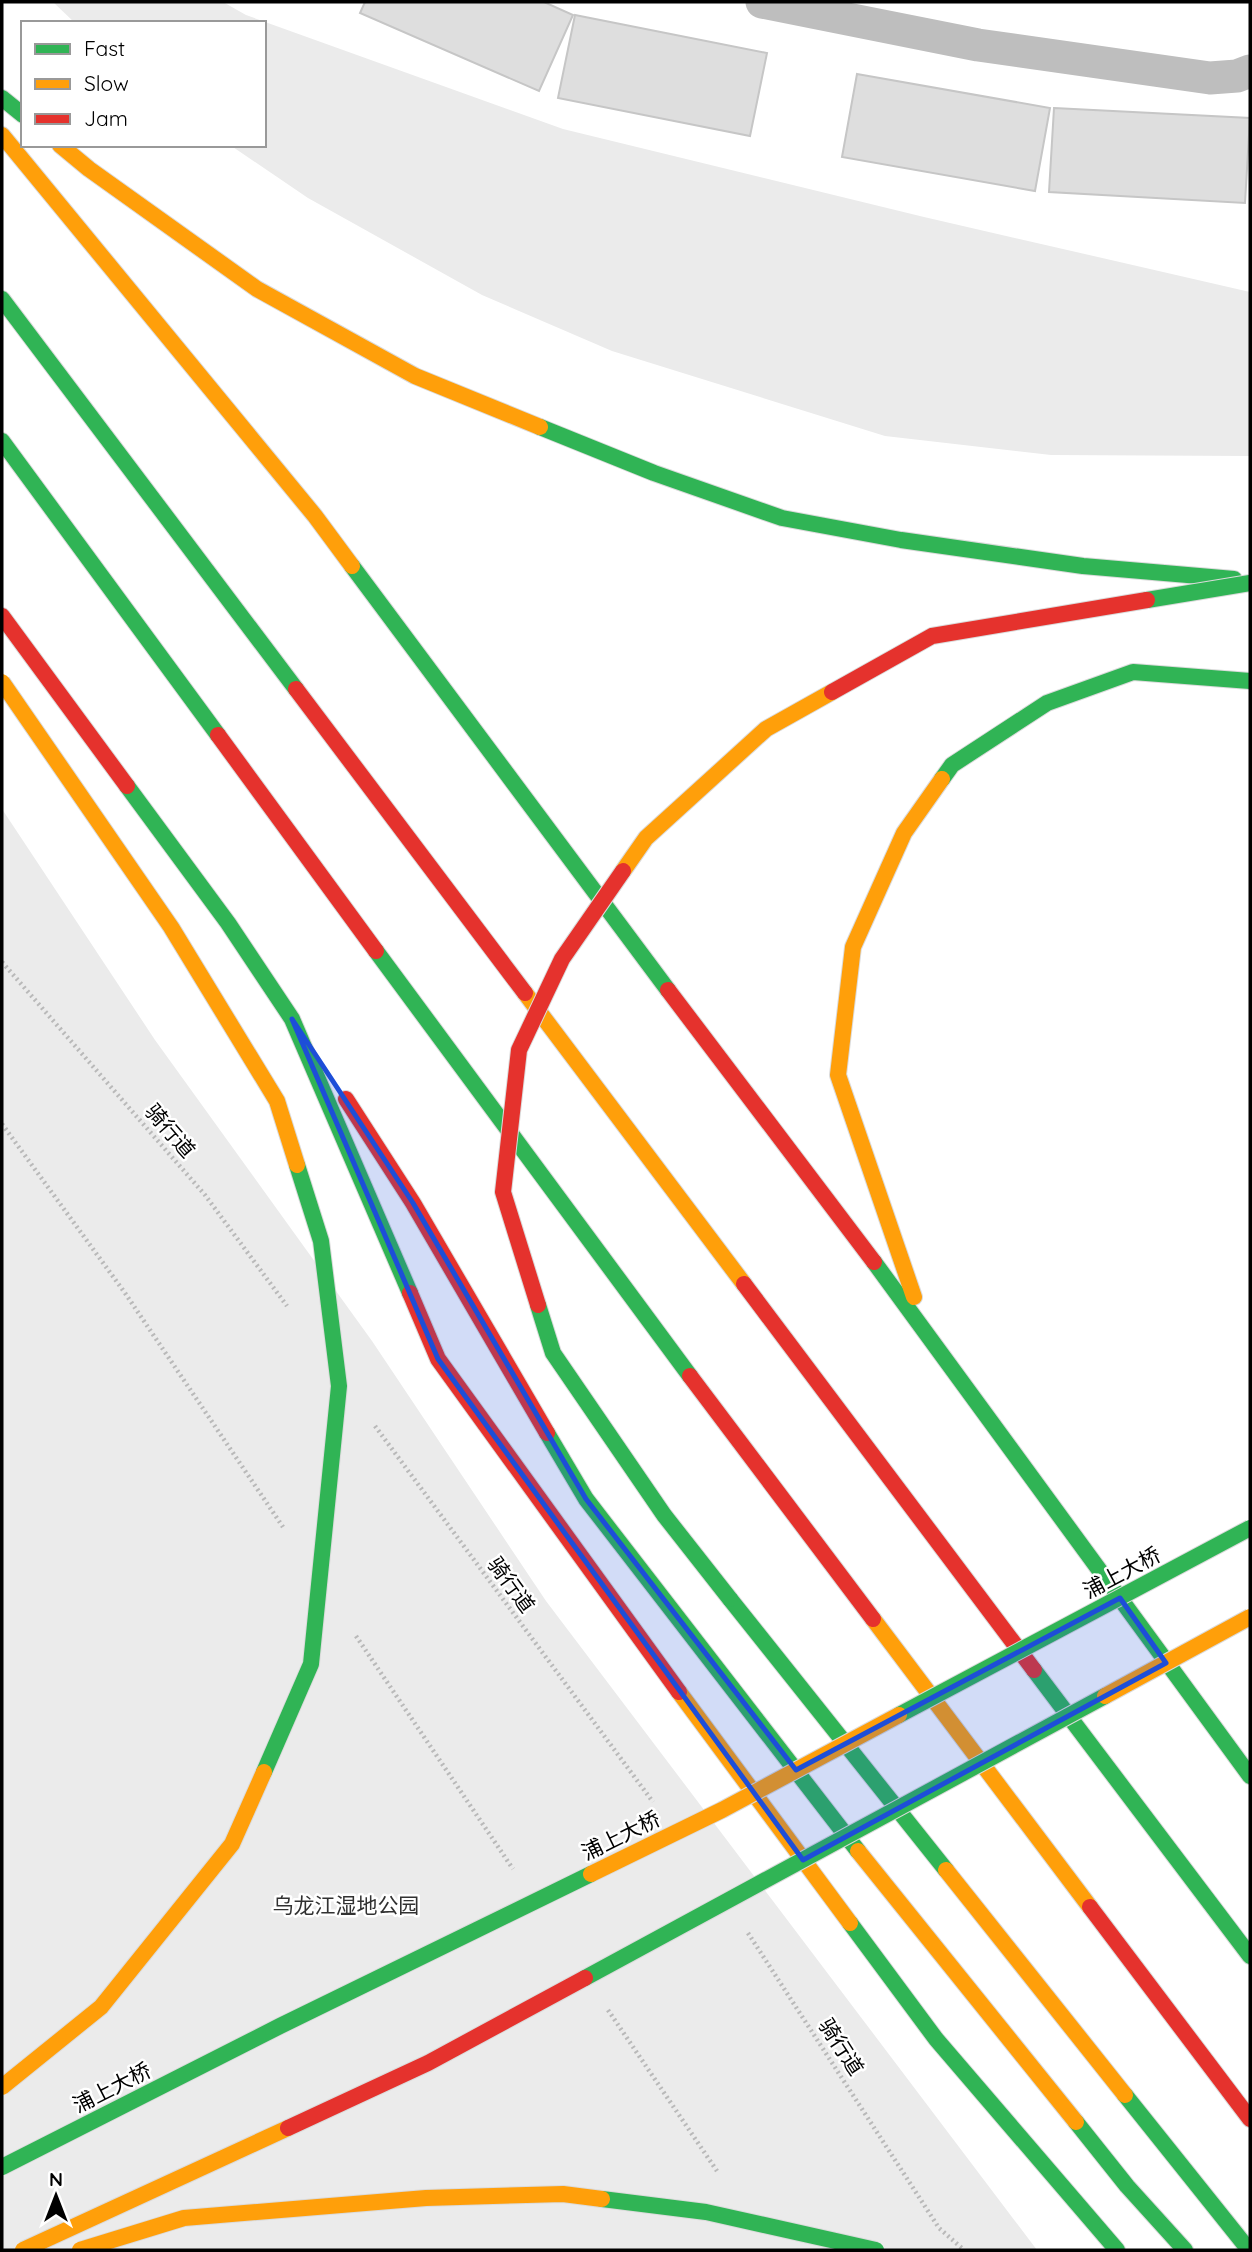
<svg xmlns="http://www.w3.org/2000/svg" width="1252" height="2252" font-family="Quicksand,'Noto Sans SC',sans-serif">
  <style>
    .green { fill: #ebebeb }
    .building { fill: #dedede; stroke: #c6c6c6; stroke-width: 2 }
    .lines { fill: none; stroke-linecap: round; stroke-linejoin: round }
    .fast-casing { stroke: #dbdbdb; stroke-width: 18 }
    .slow-casing { stroke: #dbdbdb; stroke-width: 18 }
    .jam-casing { stroke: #dbdbdb; stroke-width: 18 }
    .path { stroke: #b9b9b9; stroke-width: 4.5; stroke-dasharray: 2 3.5; stroke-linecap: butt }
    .street { stroke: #bebebe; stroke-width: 33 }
    .fast { stroke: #30b455; stroke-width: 16 }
    .slow { stroke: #ff9f0a; stroke-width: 16 }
    .jam { stroke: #e5322d; stroke-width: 16 }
    .fast-bridge-casing { stroke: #dbdbdb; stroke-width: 18; stroke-linecap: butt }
    .slow-bridge-casing { stroke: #dbdbdb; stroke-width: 18; stroke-linecap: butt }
    .jam-bridge-casing { stroke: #dbdbdb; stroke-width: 18; stroke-linecap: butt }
    .fast-bridge { stroke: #30b455; stroke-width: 16 }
    .slow-bridge { stroke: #ff9f0a; stroke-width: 16 }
    .jam-bridge { stroke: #e5322d; stroke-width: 16 }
    .marked { fill: #1d4ed8; fill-opacity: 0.2; stroke: #1d4ed8; stroke-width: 5; stroke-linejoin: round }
    .labels { text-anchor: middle; stroke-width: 5; stroke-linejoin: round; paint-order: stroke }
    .street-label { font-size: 21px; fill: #000; stroke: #fff }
    .park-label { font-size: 21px; fill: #313131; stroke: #fff }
  </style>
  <rect width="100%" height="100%" fill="#fff"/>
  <g class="green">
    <path d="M53 2H223L246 15 563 129 924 217 1250 292V456L1051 455 885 436 612 351 482 295 308 198 230 145H264V23H75Z"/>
    <path d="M2 809 155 1040 372 1341 546 1601 1037 2250H2Z"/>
  </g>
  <g class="building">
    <path d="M365 2H544L573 15 539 91 360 13Z"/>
    <path d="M575 15 767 53 750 136 558 98Z"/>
    <path d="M857 74 1050 108 1035 191 842 157Z"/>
    <path d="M1054 108 1250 118 1245 203 1049 192Z"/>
  </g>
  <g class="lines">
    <g class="fast-casing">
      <g id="fast">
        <path d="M2 98 23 115"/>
        <path d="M2 299 296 689"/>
        <path d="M540 427 654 473 782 518 901 540 1083 566 1234 579"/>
        <path d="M2 441 218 735"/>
        <path d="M352 566 668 990"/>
        <path d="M942 779 952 765 1047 703 1133 672 1250 681"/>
        <path d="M127 786 228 923 292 1019 410 1293"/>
        <path d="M376 951 690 1376"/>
        <path d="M874 1262 1250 1776"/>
        <path d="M547 1433 586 1499 858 1851"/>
        <path d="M730 1599 946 1870"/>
        <path d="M1034 1670 1250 1956"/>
        <path d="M850 1923 936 2039 1117 2250"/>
        <path d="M1125 2095 1249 2250"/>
        <path d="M1076 2122 1127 2186 1185 2250"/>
      </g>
    </g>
    <g class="slow-casing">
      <g id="slow">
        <path d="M2 135 315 516 352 566"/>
        <path d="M60 145 89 169 257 289 415 376 540 427"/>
        <path d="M525 993 744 1284"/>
        <path d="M914 1297 838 1075 853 947 904 833 942 779"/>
        <path d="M873 1619 1090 1907"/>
        <path d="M679 1692 850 1923"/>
        <path d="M858 1851 1076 2122"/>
        <path d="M946 1870 1125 2095"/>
      </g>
    </g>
    <g class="jam-casing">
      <g id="jam">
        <path d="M2 616 127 786"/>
        <path d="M296 689 525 993"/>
        <path d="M218 735 376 951"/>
        <path d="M668 990 874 1262"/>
        <path d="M346 1099 413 1203 547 1433"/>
        <path d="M744 1284 1034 1670"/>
        <path d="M410 1293 438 1359 679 1692"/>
        <path d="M690 1376 873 1619"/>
        <path d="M1090 1907 1250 2119"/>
      </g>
    </g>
    <g class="path">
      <path d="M2 962 205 1195 287 1306"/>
      <path d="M2 1124 125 1293 283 1527"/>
      <path d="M375 1426 653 1802"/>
      <path d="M356 1636 513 1869"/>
      <path d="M748 1933 939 2228 964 2250"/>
      <path d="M608 2010 719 2174"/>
    </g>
    <path class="street" d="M762 2 978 45 1210 78 1237 76 1250 71"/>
    <use href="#fast" class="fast"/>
    <use href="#slow" class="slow"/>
    <use href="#jam" class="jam"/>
    <g class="fast-bridge-casing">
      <g id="fast-bridge">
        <path d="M1147 600 1250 583"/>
        <path d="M538 1305 553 1353 664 1515 730 1599"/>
        <path d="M899 1715 1250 1528"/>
        <path d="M264 1772 311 1664 339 1386 321 1241 297 1165"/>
        <path d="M585 1978 1105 1696"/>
        <path d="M2 2167 280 2026 591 1874"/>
        <path d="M602 2199 706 2212 876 2250"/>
      </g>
    </g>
    <g class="slow-bridge-casing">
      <g id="slow-bridge">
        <path d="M2 682 171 927 277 1101 297 1165"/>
        <path d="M623 871 646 838 766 729 832 692"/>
        <path d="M1105 1696 1250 1617"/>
        <path d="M591 1874 722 1810 899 1715"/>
        <path d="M2 2087 101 2007 232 1844 264 1772"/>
        <path d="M23 2250 288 2128"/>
        <path d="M80 2250 184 2218 426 2198 563 2194 602 2199"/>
      </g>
    </g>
    <g class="jam-bridge-casing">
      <g id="jam-bridge">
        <path d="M832 692 932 636 1147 600"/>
        <path d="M538 1305 503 1192 519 1050 562 959 623 871"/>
        <path d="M288 2128 428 2063 585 1978"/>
      </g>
    </g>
    <use href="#fast-bridge" class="fast-bridge"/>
    <use href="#slow-bridge" class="slow-bridge"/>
    <use href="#jam-bridge" class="jam-bridge"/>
  </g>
  <path class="marked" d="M292 1019 413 1203 586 1499 796 1770 1120 1598 1166 1663 803 1860 438 1359Z"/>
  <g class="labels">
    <g class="street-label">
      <text transform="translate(170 1131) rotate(49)" y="7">骑行道</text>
      <text transform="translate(1122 1573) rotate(-28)" y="7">浦上大桥</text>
      <text transform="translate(511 1585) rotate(54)" y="7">骑行道</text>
      <text transform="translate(621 1836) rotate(-26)" y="7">浦上大桥</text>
      <text transform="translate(841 2047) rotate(57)" y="7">骑行道</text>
      <text transform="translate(112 2088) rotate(-27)" y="7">浦上大桥</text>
    </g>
    <g class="park-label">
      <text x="346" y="1913">乌龙江湿地公园</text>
    </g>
  </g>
  <rect width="1252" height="2252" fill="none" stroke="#000000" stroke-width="7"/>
  <rect x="21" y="21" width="245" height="126" fill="#ffffff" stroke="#999999" stroke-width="2"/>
  <rect x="35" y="44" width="35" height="10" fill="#30b455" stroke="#999999" stroke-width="2"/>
  <text x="84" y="56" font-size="21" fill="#000000">Fast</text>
  <rect x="35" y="79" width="35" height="10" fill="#ff9f0a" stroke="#999999" stroke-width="2"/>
  <text x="84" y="91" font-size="21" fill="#000000">Slow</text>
  <rect x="35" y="114" width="35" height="10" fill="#e5322d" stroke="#999999" stroke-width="2"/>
  <text x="84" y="126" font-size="21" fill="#000000">Jam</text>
  <g transform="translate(56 2196)" stroke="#ffffff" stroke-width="5" paint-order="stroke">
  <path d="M0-5L12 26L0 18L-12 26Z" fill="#000000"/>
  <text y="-10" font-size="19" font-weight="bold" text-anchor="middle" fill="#000000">N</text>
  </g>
</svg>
